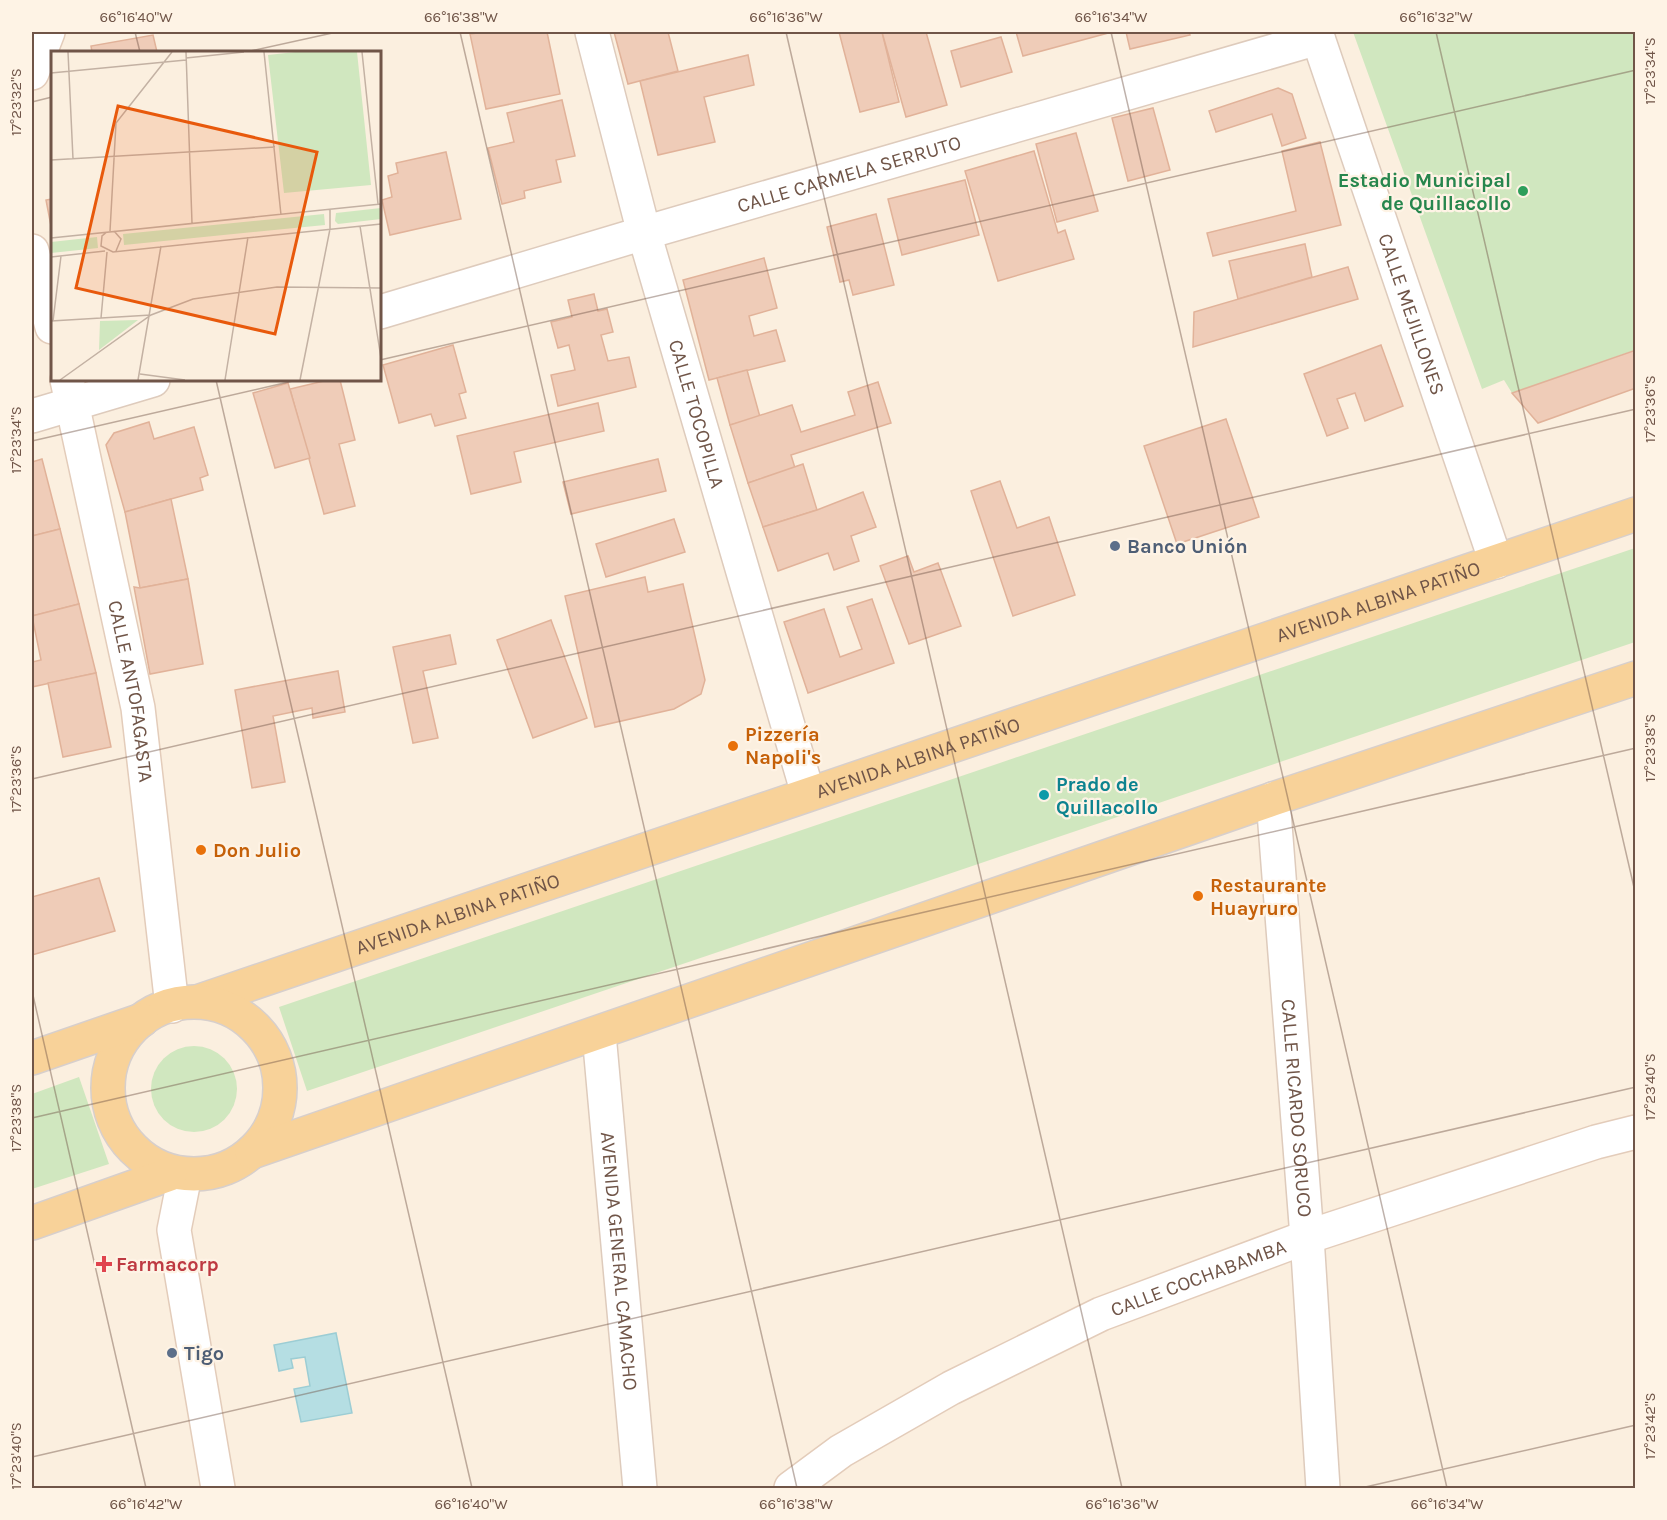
<svg xmlns="http://www.w3.org/2000/svg" width="1667" height="1520" font-family="Karla,sans-serif">
  <style>
    .green { fill: #d0e7bf }
    .water { fill: #b5dee3; stroke: #9ccdd4; stroke-width: 1.5 }
    .building { fill: #efccb8; stroke: #e1b299; stroke-width: 1.5 }
    .lines { fill: none; stroke-linecap: round; stroke-linejoin: round }
    .street-casing { stroke: #decbbc; stroke-width: 36 }
    .secondary-casing { stroke: #e3ccba; stroke-width: 36 }
    .primary-casing { stroke: #d7cfcc; stroke-width: 36 }
    .street { stroke: #fff; stroke-width: 33 }
    .secondary { stroke: #fff; stroke-width: 33 }
    .primary { stroke: #f8d299; stroke-width: 33 }
    .ticks { fill: none; stroke: #705548; stroke-width: 1.5; stroke-opacity: 0.45 }
    .leisure-dot { fill: #2e9e5b; stroke: #fef3e5; stroke-width: 2 }
    .service-dot { fill: #5c6f8a; stroke: #fef3e5; stroke-width: 2 }
    .food-dot { fill: #e8710a; stroke: #fef3e5; stroke-width: 2 }
    .culture-dot { fill: #0f9aa8; stroke: #fef3e5; stroke-width: 2 }
    .health-dot { fill: #e0444e; stroke: #fef3e5; stroke-width: 2 }
    .labels { text-anchor: middle; stroke-width: 4.5; stroke-linejoin: round; paint-order: stroke }
    .street-label { font-size: 20px; fill: #705548; stroke: #fef3e5 }
    .leisure-label { font-size: 20px; font-weight: bold; fill: #27864d; stroke: #fef3e5; text-anchor: end }
    .service-label { font-size: 20px; font-weight: bold; fill: #4e5e75; stroke: #fef3e5; text-anchor: start }
    .food-label { font-size: 20px; font-weight: bold; fill: #c56008; stroke: #fef3e5; text-anchor: start }
    .culture-label { font-size: 20px; font-weight: bold; fill: #0d838f; stroke: #fef3e5; text-anchor: start }
    .health-label { font-size: 20px; font-weight: bold; fill: #be3a42; stroke: #fef3e5; text-anchor: start }
    .inset-road { fill: none; stroke: #c3b1a3; stroke-width: 1.5 }
    .view { fill: #e8590c; fill-opacity: 0.15; stroke: #e8590c; stroke-width: 3 }
    .inset-edge { fill: none; stroke: #705548; stroke-width: 3 }
    .neatline { fill: none; stroke: #705548; stroke-width: 2 }
    .ticks-label { font-size: 15px; text-anchor: middle; fill: #705548 }
  </style>
  <rect width="100%" height="100%" fill="#fbefdf"/>
  <g class="green">
    <path d="M1353 32H1635V350L1512 393 1504 380 1482 389Z"/>
    <path d="M1635 548V642L307 1091 279 1007Z"/>
    <circle cx="194" cy="1089" r="43"/>
    <path d="M79 1077 109 1164 32 1189V1094Z"/>
  </g>
  <path class="water" d="M336 1333 352 1413 301 1422 294 1389 310 1386 305 1357 291 1359 293 1368 279 1371 274 1345Z"/>
  <g class="building">
    <path d="M485 32H547L560 94 486 109 470 34Z"/>
    <path d="M614 32H668L678 71 628 84Z"/>
    <path d="M839 32H882L899 102 860 112Z"/>
    <path d="M882 32H926L947 105 906 117Z"/>
    <path d="M1016 32H1112L1023 56Z"/>
    <path d="M1126 32H1189L1190 35 1130 49Z"/>
    <path d="M153 35 157 52H92L91 46Z"/>
    <path d="M1001 37 1012 72 961 87 951 51Z"/>
    <path d="M748 55 754 85 704 97 715 142 658 155 640 81Z"/>
    <path d="M1278 88 1292 94 1306 138 1282 146 1272 114 1216 132 1209 111Z"/>
    <path d="M562 100 575 156 556 160 561 182 524 191 525 198 502 204 488 148 514 142 507 113Z"/>
    <path d="M1153 108 1170 170 1128 181 1112 118Z"/>
    <path d="M1076 133 1098 211 1057 222 1036 144Z"/>
    <path d="M1320 142 1341 225 1213 256 1207 233 1296 211 1282 151Z"/>
    <path d="M1034 151 1058 233 1065 230 1074 259 998 281 965 171Z"/>
    <path d="M446 152 461 219 390 235 382 200 392 197 388 176 398 173 396 163Z"/>
    <path d="M965 180 979 235 902 255 888 199Z"/>
    <path d="M52 199V231L46 200Z"/>
    <path d="M876 214 894 285 853 295 849 280 840 282 827 227Z"/>
    <path d="M1305 244 1312 277 1238 299 1229 261Z"/>
    <path d="M764 258 777 308 749 316 754 336 776 330 785 361 709 380 683 280Z"/>
    <path d="M1348 267 1358 299 1193 347 1194 312Z"/>
    <path d="M594 294 598 311 607 309 613 332 601 335 608 361 629 357 636 387 558 406 551 375 575 370 569 345 558 348 551 322 572 317 568 300Z"/>
    <path d="M453 345 466 392 459 394 466 418 435 426 431 414 399 423 383 365Z"/>
    <path d="M1381 345 1403 406 1365 421 1355 393 1337 399 1348 428 1327 436 1304 374Z"/>
    <path d="M1636 350V388L1538 423 1512 393Z"/>
    <path d="M747 370 760 417 730 425 717 378Z"/>
    <path d="M328 380H340L355 440 339 444 355 506 324 514 290 389Z"/>
    <path d="M878 382 891 423 791 455 795 468 748 483 730 425 792 405 801 432 855 415 848 392Z"/>
    <path d="M288 383 310 458 275 468 253 393Z"/>
    <path d="M598 403 604 431 514 452 521 482 471 494 457 436Z"/>
    <path d="M1226 419 1259 517 1177 544 1144 446Z"/>
    <path d="M149 422 154 439 194 427 208 475 200 478 203 490 125 512 106 445 114 433Z"/>
    <path d="M42 459 60 529 32 536V462Z"/>
    <path d="M658 459 666 491 571 514 563 482Z"/>
    <path d="M803 464 817 510 763 527 748 483Z"/>
    <path d="M1000 481 1017 528 1049 517 1075 595 1013 616 971 491Z"/>
    <path d="M863 492 876 527 851 536 859 561 834 570 828 553 778 571 763 527 817 510Z"/>
    <path d="M171 499 188 579 140 588 125 512Z"/>
    <path d="M674 519 685 552 606 577 596 544Z"/>
    <path d="M60 529 79 604 32 616V536Z"/>
    <path d="M908 556 914 572 938 563 961 626 909 644 880 566Z"/>
    <path d="M645 577 648 592 683 584 705 680 701 694 674 709 595 727 565 596Z"/>
    <path d="M188 579 203 664 150 674 134 587 140 588Z"/>
    <path d="M872 599 894 663 808 693 784 622 824 609 840 657 862 649 847 607Z"/>
    <path d="M79 604 96 673 32 687V662L41 660 32 616Z"/>
    <path d="M551 620 587 718 533 738 497 640Z"/>
    <path d="M450 635 456 664 423 671 438 738 413 743 393 647Z"/>
    <path d="M338 671 345 712 313 718 312 708 273 716 285 782 252 788 235 690Z"/>
    <path d="M96 673 111 747 63 757 48 683Z"/>
    <path d="M99 878 115 931 32 955V897Z"/>
  </g>
  <g class="lines">
    <g class="street-casing">
      <g id="street">
        <path id="s1" d="M592 32 644 233 808 794"/>
        <path id="s2" d="M1316 32 1496 562"/>
        <path id="s3" d="M380 312 644 233 1318 38"/>
        <path d="M32 416 153 380"/>
        <path id="s4" d="M1273 799 1307 1237 1323 1488"/>
        <path id="s5" d="M599 1034 640 1488"/>
      </g>
    </g>
    <g class="secondary-casing">
      <g id="secondary">
        <path d="M32 73 48 32"/>
        <path d="M32 251 52 327"/>
        <path id="s6" d="M67 380 138 708 172 1006"/>
        <path d="M185 1175 174 1230 218 1488"/>
        <path id="s7" d="M791 1488 841 1451 951 1388 1101 1314 1307 1237 1596 1142 1636 1132"/>
      </g>
    </g>
    <g class="primary-casing">
      <g id="primary">
        <path id="s8" d="M200 1001 1636 514"/>
        <circle cx="194" cy="1088" r="86"/>
        <path d="M32 1058 142 1020"/>
        <path d="M252 1152 1273 799 1636 678"/>
        <path d="M32 1223 170 1174"/>
      </g>
    </g>
    <use href="#street" class="street"/>
    <use href="#secondary" class="secondary"/>
    <use href="#primary" class="primary"/>
  </g>
  <path class="ticks" d="M135 32 140 52M460 32 797 1488M786 32 1122 1488M1111 32 1447 1488M1436 32 1636 896M246 52 337 32M32 102 52 97M380 360 1636 70M216 380 472 1488M32 441 297 380M32 779 1636 409M32 991 146 1488M32 1118 1636 748M32 1457 1636 1087M1361 1488 1636 1425"/>
  <circle class="leisure-dot" cx="1523" cy="191" r="6"/>
  <g class="service-dot">
    <circle cx="1115" cy="546" r="6"/>
    <circle cx="172" cy="1353" r="6"/>
  </g>
  <g class="food-dot">
    <circle cx="733" cy="746" r="6"/>
    <circle cx="201" cy="850" r="6"/>
    <circle cx="1198" cy="896" r="6"/>
  </g>
  <circle class="culture-dot" cx="1044" cy="795" r="6"/>
  <path class="health-dot" d="M101 1255h6v6h6v6h-6v6h-6v-6h-6v-6h6z"/>
  <g class="labels">
    <g class="street-label">
      <text dy="7" stroke="none"><textPath href="#s3" startOffset="489">CALLE CARMELA SERRUTO</textPath></text>
      <text dy="7" stroke="none"><textPath href="#s2" startOffset="298">CALLE MEJILLONES</textPath></text>
      <text dy="7" stroke="none"><textPath href="#s1" startOffset="396">CALLE TOCOPILLA</textPath></text>
      <text dy="7" stroke="none"><textPath href="#s8" startOffset="1244">AVENIDA ALBINA PATIÑO</textPath></text>
      <text dy="7" stroke="none"><textPath href="#s6" startOffset="318">CALLE ANTOFAGASTA</textPath></text>
      <text dy="7" stroke="none"><textPath href="#s8" startOffset="758">AVENIDA ALBINA PATIÑO</textPath></text>
      <text dy="7" stroke="none"><textPath href="#s8" startOffset="272">AVENIDA ALBINA PATIÑO</textPath></text>
      <text dy="7" stroke="none"><textPath href="#s4" startOffset="310">CALLE RICARDO SORUCO</textPath></text>
      <text dy="7" stroke="none"><textPath href="#s5" startOffset="228">AVENIDA GENERAL CAMACHO</textPath></text>
      <text dy="7" stroke="none"><textPath href="#s7" startOffset="460">CALLE COCHABAMBA</textPath></text>
    </g>
    <g class="leisure-label">
      <text x="1511" y="187">Estadio Municipal<tspan x="1511" dy="23">de Quillacollo</tspan></text>
    </g>
    <g class="service-label">
      <text x="1127" y="553">Banco Unión</text>
      <text x="184" y="1360">Tigo</text>
    </g>
    <g class="food-label">
      <text x="745" y="741">Pizzería<tspan x="745" dy="23">Napoli's</tspan></text>
      <text x="213" y="857">Don Julio</text>
      <text x="1210" y="892">Restaurante<tspan x="1210" dy="23">Huayruro</tspan></text>
    </g>
    <g class="culture-label">
      <text x="1056" y="791">Prado de<tspan x="1056" dy="23">Quillacollo</tspan></text>
    </g>
    <g class="health-label">
      <text x="116" y="1271">Farmacorp</text>
    </g>
  </g>
  <g transform="translate(51 51)">
    <rect width="330" height="330" fill="#fbefdf"/>
    <path d="M244 1H306L320 134 233 142 217 4ZM330 157V168L287 173 284 170 285 162ZM273 163 274 174 73 194 72 183ZM46 186 47 197 0 202V191ZM87 269 48 299 49 270Z" fill="#d0e7bf"/>
    <path class="inset-road" d="M17 1 22 108M135 1 141 172M213 1 230 164M311 1 327 153M135 7 193 1M0 22 135 9M0 109 224 96M309 175 330 307M59 180 65 72 121 1M63 180 70 188 65 200M56 181 51 185 50 195 62 201 330 173M0 187 330 153M0 206 54 200M50 267 56 201M0 270 100 264M2 270 10 205M89 323 134 329M9 329 100 264 142 248 226 236 330 237M87 329 110 195M174 329 197 186M249 329 279 178V158"/>
    <path class="view" d="M67 55 266 101 224 283 25 237Z"/>
    <rect width="330" height="330" class="inset-edge"/>
  </g>
  <rect width="1667" height="1520" fill="none" stroke="#fef3e5" stroke-width="66"/>
  <rect x="33" y="33" width="1601" height="1454" class="neatline"/>
  <g class="ticks-label">
    <text x="136" y="22">66°16'40"W</text>
    <text x="461" y="22">66°16'38"W</text>
    <text x="786" y="22">66°16'36"W</text>
    <text x="1111" y="22">66°16'34"W</text>
    <text x="1436" y="22">66°16'32"W</text>
    <text transform="translate(1650 71) rotate(-90)" y="5">17°23'34"S</text>
    <text transform="translate(16 102) rotate(-90)" y="5">17°23'32"S</text>
    <text transform="translate(1650 409) rotate(-90)" y="5">17°23'36"S</text>
    <text transform="translate(16 440) rotate(-90)" y="5">17°23'34"S</text>
    <text transform="translate(1650 748) rotate(-90)" y="5">17°23'38"S</text>
    <text transform="translate(16 779) rotate(-90)" y="5">17°23'36"S</text>
    <text transform="translate(1650 1087) rotate(-90)" y="5">17°23'40"S</text>
    <text transform="translate(16 1118) rotate(-90)" y="5">17°23'38"S</text>
    <text transform="translate(1650 1426) rotate(-90)" y="5">17°23'42"S</text>
    <text transform="translate(16 1456) rotate(-90)" y="5">17°23'40"S</text>
    <text x="146" y="1509">66°16'42"W</text>
    <text x="471" y="1509">66°16'40"W</text>
    <text x="796" y="1509">66°16'38"W</text>
    <text x="1122" y="1509">66°16'36"W</text>
    <text x="1447" y="1509">66°16'34"W</text>
  </g>
</svg>
